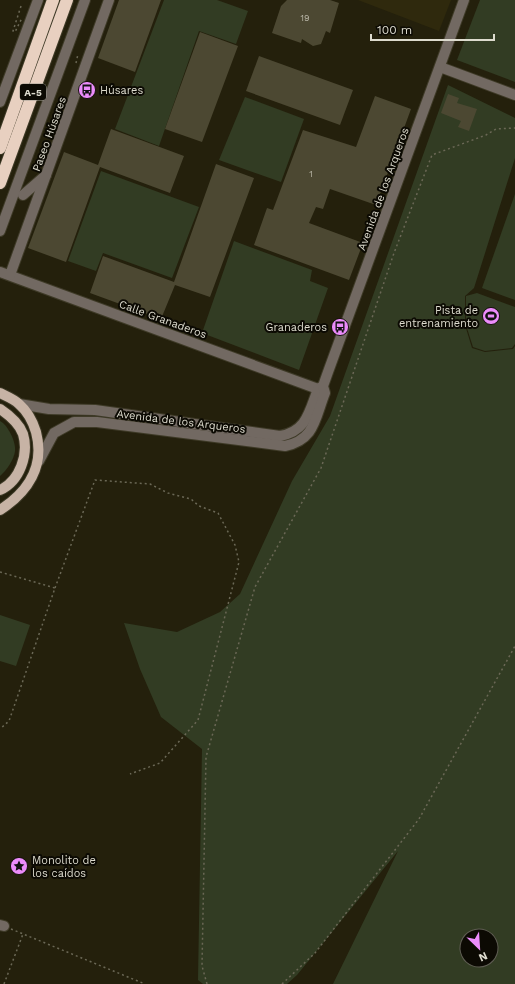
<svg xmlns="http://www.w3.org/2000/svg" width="515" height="984" font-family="'Work Sans',sans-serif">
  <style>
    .built { fill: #2f290d }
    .green { fill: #323c23; fill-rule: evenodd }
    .building { fill: #4c4832 }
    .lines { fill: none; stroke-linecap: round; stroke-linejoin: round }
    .minor-casing { stroke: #3e3a27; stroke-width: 12 }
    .major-casing { stroke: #3e3a27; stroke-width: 12 }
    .highway-casing { stroke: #3e3a27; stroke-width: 14 }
    .path { stroke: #6b6856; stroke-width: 1.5; stroke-dasharray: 2 3; stroke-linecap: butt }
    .minor { stroke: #726962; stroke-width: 10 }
    .major { stroke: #c7b3a5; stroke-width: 10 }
    .highway { stroke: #e8d0c0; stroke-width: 12 }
    .labels { text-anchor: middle; stroke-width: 4; stroke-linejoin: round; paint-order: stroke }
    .number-label { font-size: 9px; fill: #b9b6a7 }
    .shield { fill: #0c0a03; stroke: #9e9c91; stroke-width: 1 }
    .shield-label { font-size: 10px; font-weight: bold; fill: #dddbce }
    .poi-label { font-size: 11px; fill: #dddbce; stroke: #0c0a03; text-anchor: start }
    .street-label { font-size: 11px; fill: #dddbce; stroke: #0c0a03 }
  </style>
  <rect width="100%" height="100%" fill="#24200c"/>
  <path class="built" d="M358 0H451L439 31Z"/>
  <g class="green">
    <path d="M164 0H217L248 11 236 44 199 31 159 146 115 129Z"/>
    <path d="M480 0H515V82L457 60Z"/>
    <path d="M448 85 515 118V158L474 288 465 296V325L472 348 485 352 513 349 515 346V984H333L398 851 297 975 287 984H203L198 980 202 749 161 717 140 669 124 623 177 632 220 612 240 594 292 481 330 416ZM467 936H491V960H467Z"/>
    <path d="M245 97 304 119 281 182 219 160Z"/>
    <path d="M101 171 199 207 172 278 103 253 96 271 68 261Z"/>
    <path d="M515 194V300L482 288Z"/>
    <path d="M234 241 312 270 310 281 328 288 299 370 202 333Z"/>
    <path d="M477 293 515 307V344L512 348 485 351 473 347 466 325V296Z"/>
    <path d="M0 421C8 425 16 442 15 451 14 460 6 471 0 476Z"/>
    <path d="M0 615 30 625 16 666 0 661Z"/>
  </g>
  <g class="building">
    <path d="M119 0H161L135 72 98 58Z"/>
    <path d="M287 0H330L339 3 330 33 326 31 321 44 313 46 302 39 301 43 272 33 281 6Z"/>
    <path d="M200 32 238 46 202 142 165 129Z"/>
    <path d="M259 56 353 90 340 125 246 91Z"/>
    <path d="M448 94 459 98 457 103 477 109 469 131 458 127 461 121 441 113Z"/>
    <path d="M375 96 411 109 376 205 330 189 323 209 316 207 309 223 363 243 349 280 254 245 267 208 273 210 303 130 356 147Z"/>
    <path d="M111 129 184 156 170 193 100 167 66 262 28 248 64 152 98 165Z"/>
    <path d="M216 164 254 178 210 297 175 285 161 319 90 293 103 256 174 282Z"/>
  </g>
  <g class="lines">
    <g class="minor-casing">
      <g id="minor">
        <path d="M440 67 515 95"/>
        <path d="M0 102 38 0"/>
        <path d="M23 195 46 175"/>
        <path d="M0 231 85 0"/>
        <path d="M0 272 318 389"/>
        <path d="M10 275 109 0"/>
        <path d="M19 404 49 409 95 410 280 436C307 431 309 412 318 389L323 386"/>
        <path d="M39 461 54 433 74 422H97L285 446C315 440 315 418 325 393L323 386 328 372 464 0"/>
        <path d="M0 925 4 926"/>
      </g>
    </g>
    <g class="major-casing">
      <g id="major">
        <path d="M0 393C6 396 14 399 19 404 27 411 33 422 36 432 45 466 28 492 0 510"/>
        <path d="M0 409C9 415 19 423 23 434 29 454 20 481 0 490"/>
      </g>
    </g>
    <g class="highway-casing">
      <g id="highway">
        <path d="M0 148 53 0"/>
        <path d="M0 183 67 0"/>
      </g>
    </g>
    <g class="path">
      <path d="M21 6 13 31 15 32 22 18"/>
      <path d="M76 63 78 54"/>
      <path d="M0 572 55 588 9 721 0 729"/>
      <path d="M55 588 95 480 150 484 168 493 191 499 199 506 218 513 235 545 239 562 198 720 160 763 130 774"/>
      <path d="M11 929 145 984"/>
      <path d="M4 984 23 934"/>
      <path d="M207 984 202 966 206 757 255 587 321 468 394 253 432 155 486 135 496 129 515 128"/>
      <path d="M282 984 315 953 419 819 515 646"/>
    </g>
    <use href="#minor" class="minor"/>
    <use href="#major" class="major"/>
    <use href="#highway" class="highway"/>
  </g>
  <defs>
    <g id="bus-disc" transform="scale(0.9)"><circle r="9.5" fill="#ec8cfb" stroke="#0c0a03"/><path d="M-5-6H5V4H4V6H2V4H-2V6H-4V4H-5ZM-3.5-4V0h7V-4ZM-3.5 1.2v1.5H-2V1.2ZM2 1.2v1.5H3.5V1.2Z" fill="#111"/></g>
    <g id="stadium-disc" transform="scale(0.9)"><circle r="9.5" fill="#ec8cfb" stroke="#0c0a03"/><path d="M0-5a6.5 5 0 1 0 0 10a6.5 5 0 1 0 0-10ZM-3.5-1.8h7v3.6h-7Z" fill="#111"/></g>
    <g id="sight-disc" transform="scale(0.9)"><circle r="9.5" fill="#ec8cfb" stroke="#0c0a03"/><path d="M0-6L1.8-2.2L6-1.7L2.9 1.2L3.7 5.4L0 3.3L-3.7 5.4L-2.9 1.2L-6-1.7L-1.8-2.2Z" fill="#111"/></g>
  </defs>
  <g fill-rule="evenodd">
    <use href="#bus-disc" x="87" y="90"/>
    <use href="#stadium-disc" x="491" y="316"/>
    <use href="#bus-disc" x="340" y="327"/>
    <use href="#sight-disc" x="19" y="866"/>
  </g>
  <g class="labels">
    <g class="number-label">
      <text x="305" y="21">19</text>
      <text x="311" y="177">1</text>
    </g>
    <rect class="shield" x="20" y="84" width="26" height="16" rx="3"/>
    <g class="shield-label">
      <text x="33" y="96">A-5</text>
    </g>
    <g class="poi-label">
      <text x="100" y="94">Húsares</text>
      <text x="478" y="314" text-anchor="end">Pista de<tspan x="478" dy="13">entrenamiento</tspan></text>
      <text x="327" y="331" text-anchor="end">Granaderos</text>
      <text x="32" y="864">Monolito de<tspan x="32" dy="13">los caídos</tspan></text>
    </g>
    <g class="street-label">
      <text transform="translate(49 134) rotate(-70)" y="4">Paseo Húsares</text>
      <text transform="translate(383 189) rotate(-70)" y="4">Avenida de los Arqueros</text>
      <text transform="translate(163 319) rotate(20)" y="4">Calle Granaderos</text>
      <text transform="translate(181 421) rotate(7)" y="4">Avenida de los Arqueros</text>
    </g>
  </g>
  <g transform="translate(479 948) rotate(155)"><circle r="19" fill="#0c0a03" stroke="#605e54"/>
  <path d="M0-3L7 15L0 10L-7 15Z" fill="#ec8cfb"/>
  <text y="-6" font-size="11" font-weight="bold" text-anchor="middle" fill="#dddbce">N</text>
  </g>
  <path d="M371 34v6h123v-6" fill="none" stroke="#dddbce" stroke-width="2"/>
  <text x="377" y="34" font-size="12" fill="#dddbce" stroke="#0c0a03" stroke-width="3" paint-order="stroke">100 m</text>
</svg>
